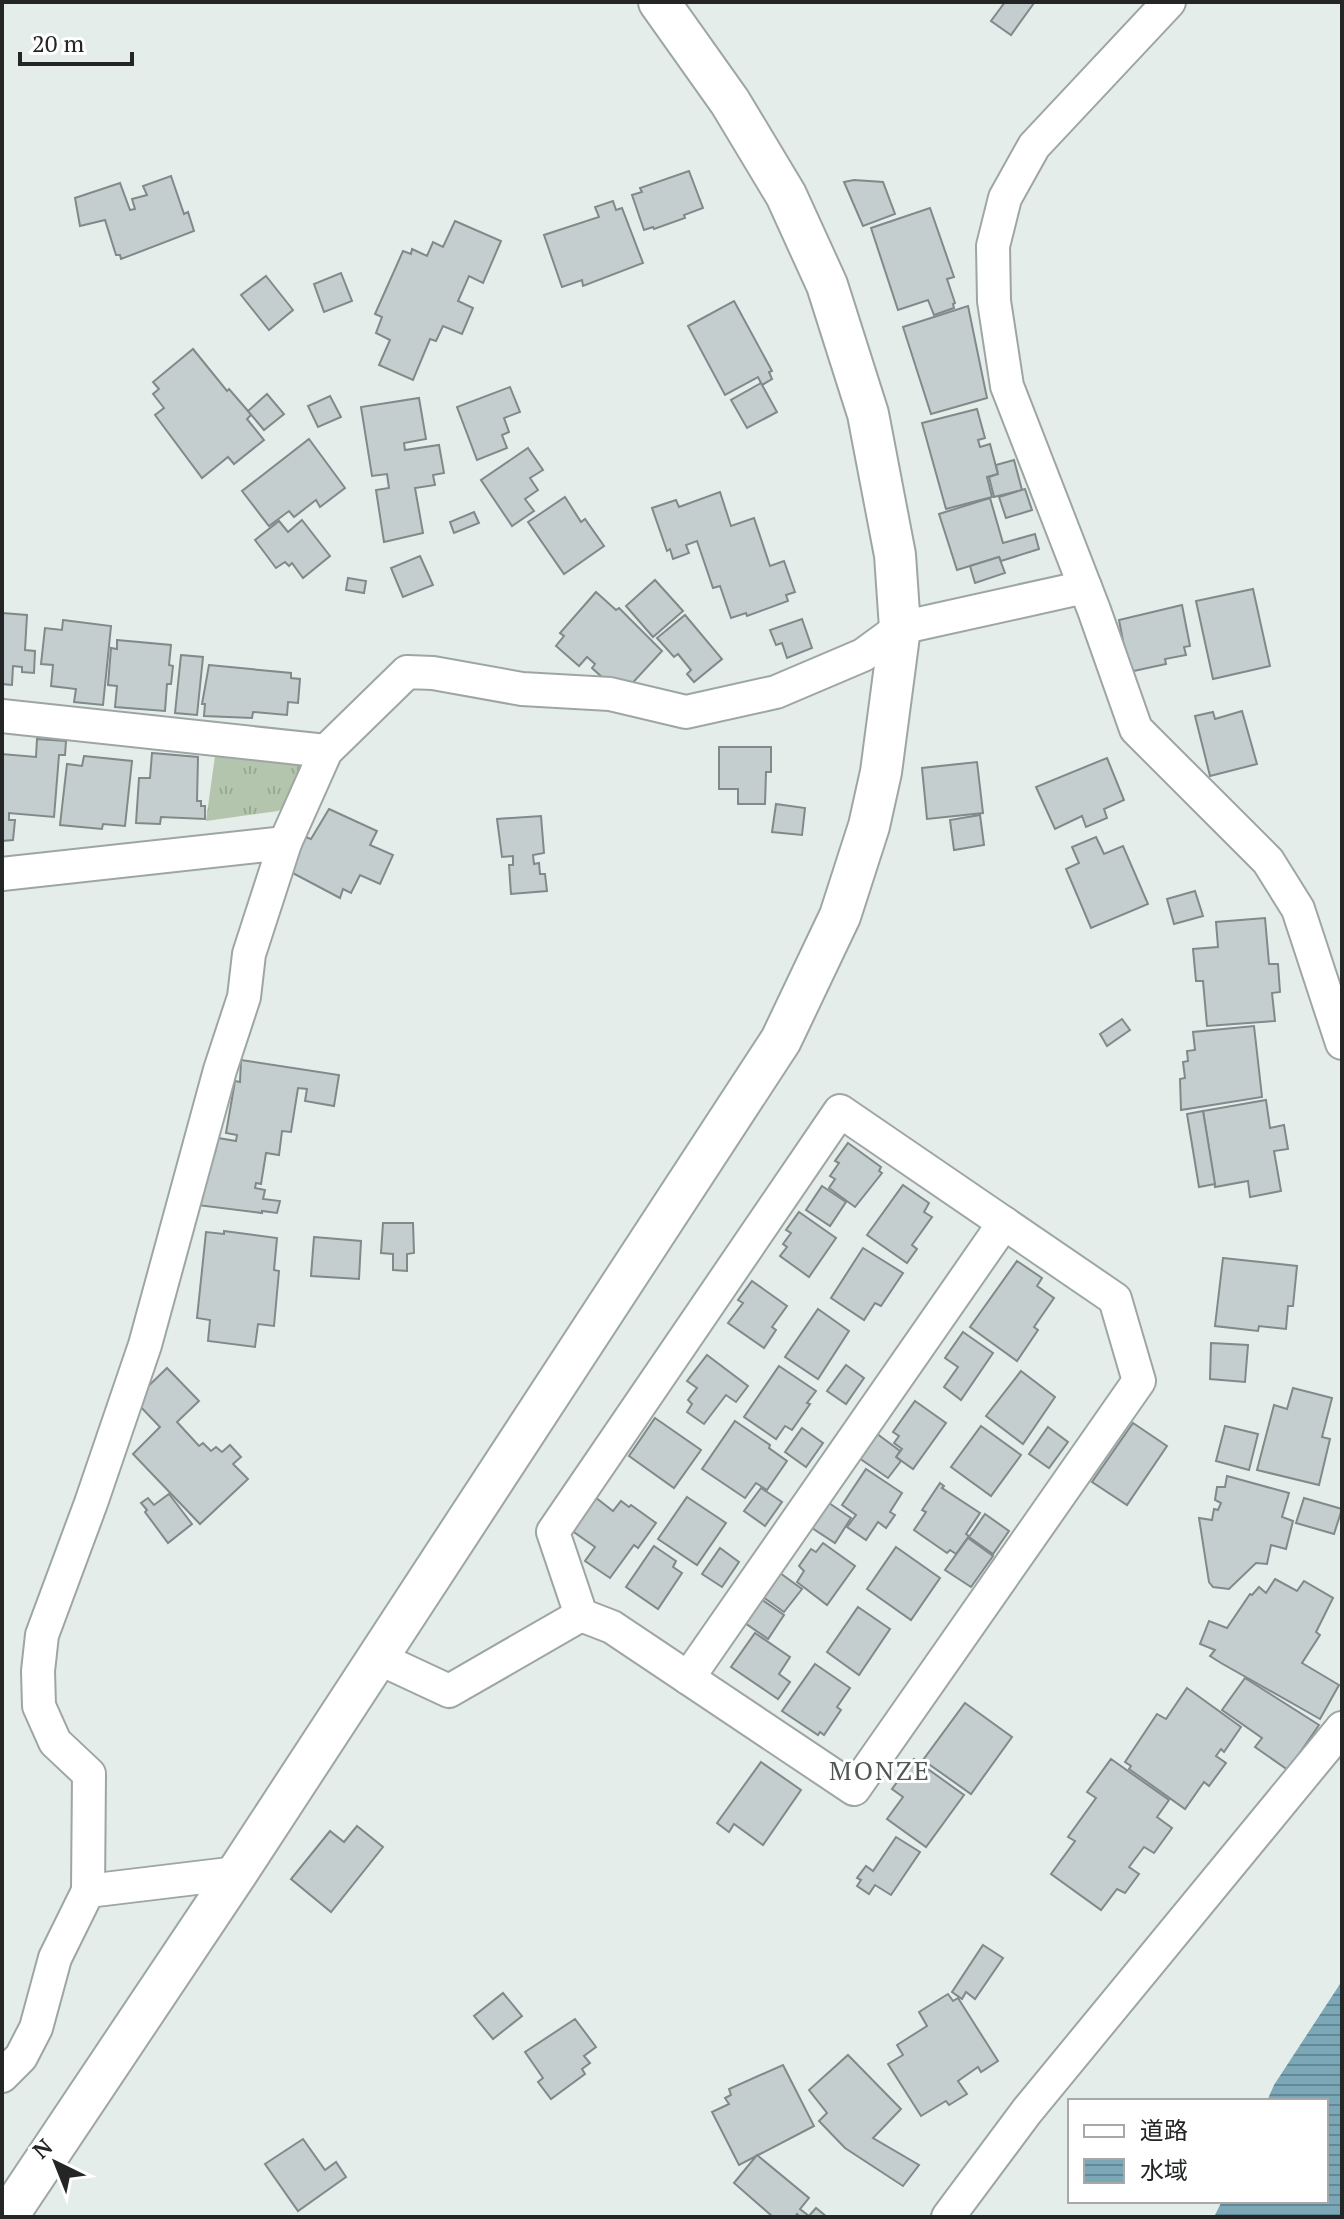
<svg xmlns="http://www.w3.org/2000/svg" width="1344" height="2219" font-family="'PT Serif','Noto Sans JP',serif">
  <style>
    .grass { fill: url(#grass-tufts) }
    .water { fill: url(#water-rules) }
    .building { fill: #c5cecf; stroke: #818989; stroke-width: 2 }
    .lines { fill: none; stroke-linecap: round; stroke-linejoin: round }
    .minor-casing { stroke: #9ea6a4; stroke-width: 36 }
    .tertiary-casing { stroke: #9ea6a4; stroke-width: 44 }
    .minor { stroke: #fff; stroke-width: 32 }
    .tertiary { stroke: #fff; stroke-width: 40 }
    .labels { text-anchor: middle; stroke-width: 6; stroke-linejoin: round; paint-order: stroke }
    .neighbourhood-label { font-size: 26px; letter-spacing: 2px; fill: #4f5755; stroke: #fff }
  </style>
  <defs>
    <pattern id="grass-tufts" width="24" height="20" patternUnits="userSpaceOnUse" patternTransform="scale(2)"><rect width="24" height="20" fill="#b3c5ac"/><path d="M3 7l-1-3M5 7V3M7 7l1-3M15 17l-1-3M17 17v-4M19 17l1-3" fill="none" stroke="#9aa994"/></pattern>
    <pattern id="water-rules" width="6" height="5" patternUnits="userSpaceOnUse" patternTransform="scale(2)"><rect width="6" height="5" fill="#7ba7b7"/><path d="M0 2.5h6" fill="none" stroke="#648895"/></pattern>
  </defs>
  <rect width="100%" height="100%" fill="#e4edea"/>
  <path class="grass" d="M215 756 295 763 306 771 287 805 278 811 206 821Z"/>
  <path class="water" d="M1342 1981V2217H1214L1222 2201H1326V2101H1267L1274 2085Z"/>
  <g class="building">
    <path d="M1005 2 1034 3 1011 35 991 21Z"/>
    <path d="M689 171 703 208 684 215 685 218 654 229 653 227 644 230 632 195 642 192 640 188Z"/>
    <path d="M171 176 184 214 188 212 194 231 121 259 120 255H116L105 220 80 226 75 198 120 183 130 210 135 209 132 199 147 195 143 186Z"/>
    <path d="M854 180 883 182 895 214 863 226 844 182Z"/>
    <path d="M613 201 616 210 622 208 643 263 583 286 582 280 562 287 544 235 599 217 595 207Z"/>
    <path d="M930 208 954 277 947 279 955 303 953 304 954 308 934 315 928 300 898 310 871 228Z"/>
    <path d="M455 221 501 241 483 283 469 276 458 301 473 308 462 334 443 326 436 341 430 339 413 380 379 365 390 340 376 333 382 317 375 314 403 251 411 254 412 249 427 256 433 242 443 247Z"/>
    <path d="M341 273 352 301 324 312 314 284Z"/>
    <path d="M266 276 293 310 269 330 241 295Z"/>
    <path d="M734 301 772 371 769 372 772 379 762 385 758 377 725 395 688 326Z"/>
    <path d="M968 306 987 398 931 414 903 327Z"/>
    <path d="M193 349 227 391 229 389 248 411 251 415 247 419 264 440 234 464 228 457 202 478 155 415 164 408 153 394 159 389 153 382Z"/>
    <path d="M761 383 777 412 747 428 731 400Z"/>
    <path d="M510 387 520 412 504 418 509 432 502 435 507 448 477 460 457 407Z"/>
    <path d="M267 394 284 414 264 430 248 411Z"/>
    <path d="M330 396 341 417 318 427 308 406Z"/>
    <path d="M419 398 426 439 404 443 405 450 439 445 444 473 433 475 435 485 415 488 423 533 384 542 376 490 389 488 387 474 372 476 361 407Z"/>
    <path d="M977 409 985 438 978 440 980 447 990 444 998 474 987 477 992 497 946 509 922 423Z"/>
    <path d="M309 439 345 488 320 507 316 500 294 517 289 511 269 526 242 491Z"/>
    <path d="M528 448 543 470 530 478 538 490 525 499 534 511 512 526 481 480Z"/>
    <path d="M1014 460 1022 490 994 497 989 477 998 474 996 465Z"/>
    <path d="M1025 489 1032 510 1006 518 999 497Z"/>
    <path d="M720 492 731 526 754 518 770 566 784 561 795 592 786 595 788 601 747 616 746 613 731 618 720 586 713 588 697 541 686 545 689 553 673 559 670 549 667 551 652 508 676 500 679 507Z"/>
    <path d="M565 497 581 522 585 519 604 546 564 574 528 522Z"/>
    <path d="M990 498 1003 543 1035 534 1039 549 1001 561 999 557 957 570 939 514Z"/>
    <path d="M474 512 479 523 454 533 450 522Z"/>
    <path d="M302 520 330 556 303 578 292 563 289 566 285 562 276 568 255 540 279 521 288 532Z"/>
    <path d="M420 556 433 585 403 597 391 568Z"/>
    <path d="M999 557 1005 573 975 583 970 566Z"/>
    <path d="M348 578 366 581 364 593 346 590Z"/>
    <path d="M655 580 683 611 653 637 626 606Z"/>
    <path d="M1253 589 1270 666 1213 679 1196 601Z"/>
    <path d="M596 592 616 610 619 608 662 651 626 690 613 687 592 668 595 664 587 657 579 666 556 646 564 636 560 633Z"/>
    <path d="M1182 605 1190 646 1184 647 1186 655 1165 659 1166 664 1129 672 1119 620Z"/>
    <path d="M2 613 27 615 25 650 35 651 34 673 22 672V667L13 666 12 685 2 684Z"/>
    <path d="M685 615 722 659 694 682 687 674 691 670 678 654 674 657 657 638Z"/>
    <path d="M802 619 812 648 787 658 782 643 776 645 770 630Z"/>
    <path d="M63 620 111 626 103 705 74 702 76 689 51 686 53 665 41 664 45 628 62 630Z"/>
    <path d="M117 640 171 645 169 665 173 666 171 684H167L165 711 115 707 117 686 108 685 111 648 117 649Z"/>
    <path d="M181 655 203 657 197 715 175 713Z"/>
    <path d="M209 665 291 673V678L300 679 298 703 288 702 287 715 253 712 252 718 204 716 205 704H202Z"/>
    <path d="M1242 711 1257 764 1210 776 1195 716 1213 712 1215 719Z"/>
    <path d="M37 739 66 741 65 755H59L54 817 9 813V820H15L13 840 2 841V754L36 757Z"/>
    <path d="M719 747H771V772H766L765 804H738V789H719Z"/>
    <path d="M152 753 198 757 197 801H201V806H205V819L161 817 160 824 136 823 139 778H150Z"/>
    <path d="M84 756 132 761 125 826 103 824 102 829 60 825 67 764 82 766Z"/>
    <path d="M1107 758 1124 800 1104 809 1107 818 1086 827 1082 816 1055 829 1036 787Z"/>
    <path d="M977 762 983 813 927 819 922 768Z"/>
    <path d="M776 804 805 808 802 835 772 832Z"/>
    <path d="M329 809 377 831 370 845 393 855 380 884 360 875 351 893 343 889 340 898 287 870 303 836 311 839Z"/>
    <path d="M980 815 984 845 954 850 950 820Z"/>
    <path d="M541 816 544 853 533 855 534 864 539 863 540 874H545L547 891 511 894 509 865H513V856L502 857 497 819Z"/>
    <path d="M1096 837 1104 854 1123 846 1148 904 1091 928 1066 869 1079 863 1072 847Z"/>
    <path d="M1195 891 1203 916 1174 924 1167 899Z"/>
    <path d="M1265 918 1269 964H1278L1280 992 1272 993 1275 1021 1207 1026 1203 981H1196L1193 949 1218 947 1216 922Z"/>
    <path d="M1122 1019 1130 1030 1107 1046 1100 1034Z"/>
    <path d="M1254 1026 1262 1097 1181 1110 1180 1079 1185 1078 1183 1062 1188 1061 1187 1051 1195 1050 1193 1032Z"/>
    <path d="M241 1060 339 1075 334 1106 305 1101 307 1089 298 1088 291 1132 282 1131 279 1155 266 1153 261 1184 256 1183 255 1188 265 1190 263 1199 280 1201 277 1213 262 1211V1213L197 1205 205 1152 215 1153 218 1138 236 1141 237 1135 226 1133 235 1081 240 1082Z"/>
    <path d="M1266 1100 1270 1128 1284 1125 1288 1149 1274 1151 1281 1191 1250 1197 1248 1181 1215 1187 1203 1111Z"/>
    <path d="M1203 1111 1215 1184 1199 1187 1187 1114Z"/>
    <path d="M848 1143 881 1167 879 1171 882 1173 855 1207 829 1188 835 1179 830 1176 839 1163 835 1161Z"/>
    <path d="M903 1185 929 1203 924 1212 932 1217 912 1245 917 1249 907 1263 867 1235Z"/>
    <path d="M822 1186 846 1202 830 1226 806 1210Z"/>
    <path d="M799 1212 836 1238 809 1277 780 1256 787 1247 783 1244 791 1233 786 1230Z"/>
    <path d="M383 1223H413L414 1253 407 1254V1271L393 1270V1254L381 1253Z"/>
    <path d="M224 1231 277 1238 274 1270 279 1271 274 1326 258 1324 255 1347 208 1341 210 1320 197 1318 206 1232 224 1234Z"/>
    <path d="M314 1237 361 1241 359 1279 311 1276Z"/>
    <path d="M863 1248 903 1273 881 1306 875 1303 864 1320 831 1298Z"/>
    <path d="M1223 1258 1297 1266 1293 1306H1288L1286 1329 1259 1326 1258 1331 1215 1326Z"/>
    <path d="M1017 1261 1042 1278 1037 1286 1054 1298 1034 1327 1038 1330 1017 1361 970 1327Z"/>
    <path d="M752 1281 787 1306 772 1327 776 1330 764 1348 728 1323 743 1303 738 1300Z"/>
    <path d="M818 1309 849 1331 818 1379 785 1357Z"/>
    <path d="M963 1332 993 1353 961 1400 944 1387 958 1367 945 1358Z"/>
    <path d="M1211 1343 1248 1345 1245 1382 1210 1379Z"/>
    <path d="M707 1355 748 1386 736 1402 726 1395 704 1424 687 1412 692 1404 688 1400 697 1388 687 1381Z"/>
    <path d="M846 1365 864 1378 846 1404 827 1391Z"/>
    <path d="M779 1366 816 1391 807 1403 810 1404 792 1430 785 1426 776 1439 744 1417Z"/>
    <path d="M167 1368 199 1401 177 1422 199 1446 203 1443 211 1451 216 1447 222 1452 230 1445 241 1457 233 1464 248 1479 200 1524 133 1454 160 1427 134 1400Z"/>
    <path d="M1021 1371 1055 1397 1023 1444 986 1416Z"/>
    <path d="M1293 1388 1332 1398 1322 1437 1330 1439 1319 1485 1257 1470 1274 1405 1287 1409Z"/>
    <path d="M915 1401 946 1423 913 1469 896 1457 902 1449 894 1443 899 1436 893 1432Z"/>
    <path d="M655 1418 701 1450 674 1488 629 1456Z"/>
    <path d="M735 1421 770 1445 769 1448 787 1461 767 1490 756 1483 745 1498 702 1469Z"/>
    <path d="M1133 1423 1167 1446 1127 1505 1092 1482Z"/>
    <path d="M981 1426 1021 1455 991 1496 951 1467Z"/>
    <path d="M1225 1426 1258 1434 1249 1470 1216 1461Z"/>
    <path d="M1048 1427 1068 1442 1049 1468 1029 1454Z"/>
    <path d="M802 1428 823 1443 806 1467 785 1452Z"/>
    <path d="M876 1433 900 1451 896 1457 901 1461 888 1478 859 1458Z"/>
    <path d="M866 1469 902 1493 890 1512 895 1515 886 1528 878 1522 866 1540 847 1527 856 1515 842 1505Z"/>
    <path d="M1227 1476 1289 1493 1282 1517 1293 1521 1286 1549 1271 1545 1267 1564 1256 1563 1229 1589 1213 1587 1209 1582 1199 1518 1212 1520 1214 1509 1218 1510 1221 1503 1215 1500 1217 1487H1225Z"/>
    <path d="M940 1483 944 1486 942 1488 980 1513 966 1534 969 1536 956 1554 950 1550 947 1553 914 1530 926 1512 922 1510Z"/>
    <path d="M761 1488 782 1502 765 1526 744 1511Z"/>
    <path d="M169 1494 192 1524 168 1543 145 1512 147 1510 141 1503 148 1498 154 1505Z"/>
    <path d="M595 1497 613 1511 621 1501 629 1507 631 1505 656 1523 638 1548 634 1545 610 1578 585 1561 595 1547 571 1530Z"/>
    <path d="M687 1497 726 1523 697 1565 658 1539Z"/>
    <path d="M1304 1498 1342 1509 1334 1534 1296 1523Z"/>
    <path d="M829 1503 851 1518 835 1543 812 1528Z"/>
    <path d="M985 1514 1009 1531 993 1554 969 1537Z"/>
    <path d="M968 1538 993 1556 971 1587 945 1570Z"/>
    <path d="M823 1543 855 1566 827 1605 797 1582 804 1571 799 1566 811 1549 816 1552Z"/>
    <path d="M654 1546 676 1561 673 1567 682 1573 658 1609 626 1587Z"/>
    <path d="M896 1547 940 1578 911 1620 867 1589Z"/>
    <path d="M720 1548 739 1562 722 1587 702 1574Z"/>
    <path d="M780 1573 802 1589 784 1612 763 1597Z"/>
    <path d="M1275 1579 1297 1591 1304 1581 1333 1598 1316 1632 1320 1635 1302 1663 1339 1685 1320 1719 1221 1663 1210 1656 1215 1650 1200 1644 1209 1621 1227 1628 1250 1594 1252 1595 1259 1587 1266 1593Z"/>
    <path d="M761 1599 784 1615 768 1639 745 1623Z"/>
    <path d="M858 1607 890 1629 859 1675 827 1652Z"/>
    <path d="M755 1633 790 1657 779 1674 790 1682 778 1699 731 1667Z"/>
    <path d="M815 1664 850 1688 837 1707 841 1710 824 1735 820 1732 818 1735 782 1711Z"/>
    <path d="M1245 1678 1319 1725 1288 1770 1255 1747 1262 1738 1222 1710Z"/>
    <path d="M1187 1688 1241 1727 1224 1752 1221 1749 1216 1756 1226 1763 1209 1786 1204 1782 1185 1809 1129 1769 1131 1766 1125 1762 1157 1714 1166 1719Z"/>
    <path d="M965 1703 1012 1737 971 1794 923 1760Z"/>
    <path d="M914 1759 964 1795 926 1847 887 1819 903 1797 892 1789Z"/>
    <path d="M1111 1759 1169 1800 1157 1817 1172 1828 1154 1853 1144 1847 1129 1867 1139 1874 1125 1893 1117 1889 1101 1910 1051 1874 1075 1841 1068 1837 1096 1798 1087 1792Z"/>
    <path d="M761 1762 801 1790 763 1845 734 1824 729 1832 717 1823Z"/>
    <path d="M357 1826 383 1847 331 1912 291 1879 330 1831 344 1842Z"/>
    <path d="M896 1837 920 1852 891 1895 875 1885 869 1894 857 1886 861 1880 857 1878 866 1866 873 1871Z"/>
    <path d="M983 1945 1003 1958 975 1999 966 1992 962 1999 952 1992Z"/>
    <path d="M503 1993 522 2016 493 2039 474 2016Z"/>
    <path d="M948 1994 953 2001 958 1998 998 2061 981 2072 978 2067 958 2081 967 2094 949 2105 946 2101 921 2116 888 2064 903 2055 897 2045 927 2026 919 2012Z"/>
    <path d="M575 2019 596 2047 584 2056 590 2063 582 2069 585 2074 551 2099 538 2082 543 2078 525 2052Z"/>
    <path d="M848 2055 901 2109 873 2138 919 2165 903 2186 845 2148 819 2121 827 2113 809 2090Z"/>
    <path d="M783 2065 814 2126 739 2165 712 2112 729 2104 725 2098 731 2095 729 2089Z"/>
    <path d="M303 2139 325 2170 336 2162 346 2177 298 2211 265 2164Z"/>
    <path d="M757 2155 809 2198 800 2209 809 2216 816 2208 827 2217H800L797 2214 795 2217H773L734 2183Z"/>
  </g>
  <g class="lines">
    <g class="minor-casing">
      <g id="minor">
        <path d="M1169 2 1034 146 1005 198 993 246 994 301 1007 386 1094 610 1136 729 1268 861 1298 909 1342 1043"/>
        <path d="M2 716 326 751"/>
        <path d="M2 874 285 843"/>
        <path d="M840 1111 1115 1299 1139 1381 854 1789 612 1627 581 1615 553 1532Z"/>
        <path d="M376 1657 449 1691 581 1615"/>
        <path d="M688 1678 1004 1223"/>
        <path d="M88 1891 237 1873"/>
        <path d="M2 2076 21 2057 36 2028 55 1958 88 1891 89 1774 55 1742 39 1706 38 1671 42 1635 91 1503 145 1345 220 1070 244 997 249 954 285 843 326 751 407 672 433 673 522 689 610 694 686 712 776 692 863 655 900 628 1085 587"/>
        <path d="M948 2217 1027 2111 1342 1728"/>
      </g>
    </g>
    <g class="tertiary-casing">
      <path id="tertiary" d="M7 2217 237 1873 781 1040 840 916 869 826 881 772 900 628 895 555 868 414 827 285 786 195 730 102 659 2"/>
    </g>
    <use href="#minor" class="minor"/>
    <use href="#tertiary" class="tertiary"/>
  </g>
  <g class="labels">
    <g class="neighbourhood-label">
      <text x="880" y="1780">MONZE</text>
    </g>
  </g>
  <rect width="1344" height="2219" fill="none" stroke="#232625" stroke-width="8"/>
  <rect x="1068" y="2099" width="260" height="104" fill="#ffffff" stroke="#a7a8a8" stroke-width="2"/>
  <rect x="1084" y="2125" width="40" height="12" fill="#ffffff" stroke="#a7a8a8" stroke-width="2"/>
  <text x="1140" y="2139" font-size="24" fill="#232625">道路</text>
  <rect x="1084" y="2159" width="40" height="24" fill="url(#water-rules)" stroke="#a7a8a8" stroke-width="2"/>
  <text x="1140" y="2179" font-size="24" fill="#232625">水域</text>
  <g transform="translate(56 2163) rotate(317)" stroke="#ffffff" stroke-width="6" paint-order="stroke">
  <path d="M0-6L14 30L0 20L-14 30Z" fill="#232625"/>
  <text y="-12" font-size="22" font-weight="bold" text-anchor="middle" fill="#232625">N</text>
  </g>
  <path d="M20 52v12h112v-12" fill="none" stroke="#232625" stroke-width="4"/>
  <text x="32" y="52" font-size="24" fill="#232625" stroke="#ffffff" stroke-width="6" paint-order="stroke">20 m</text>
</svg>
